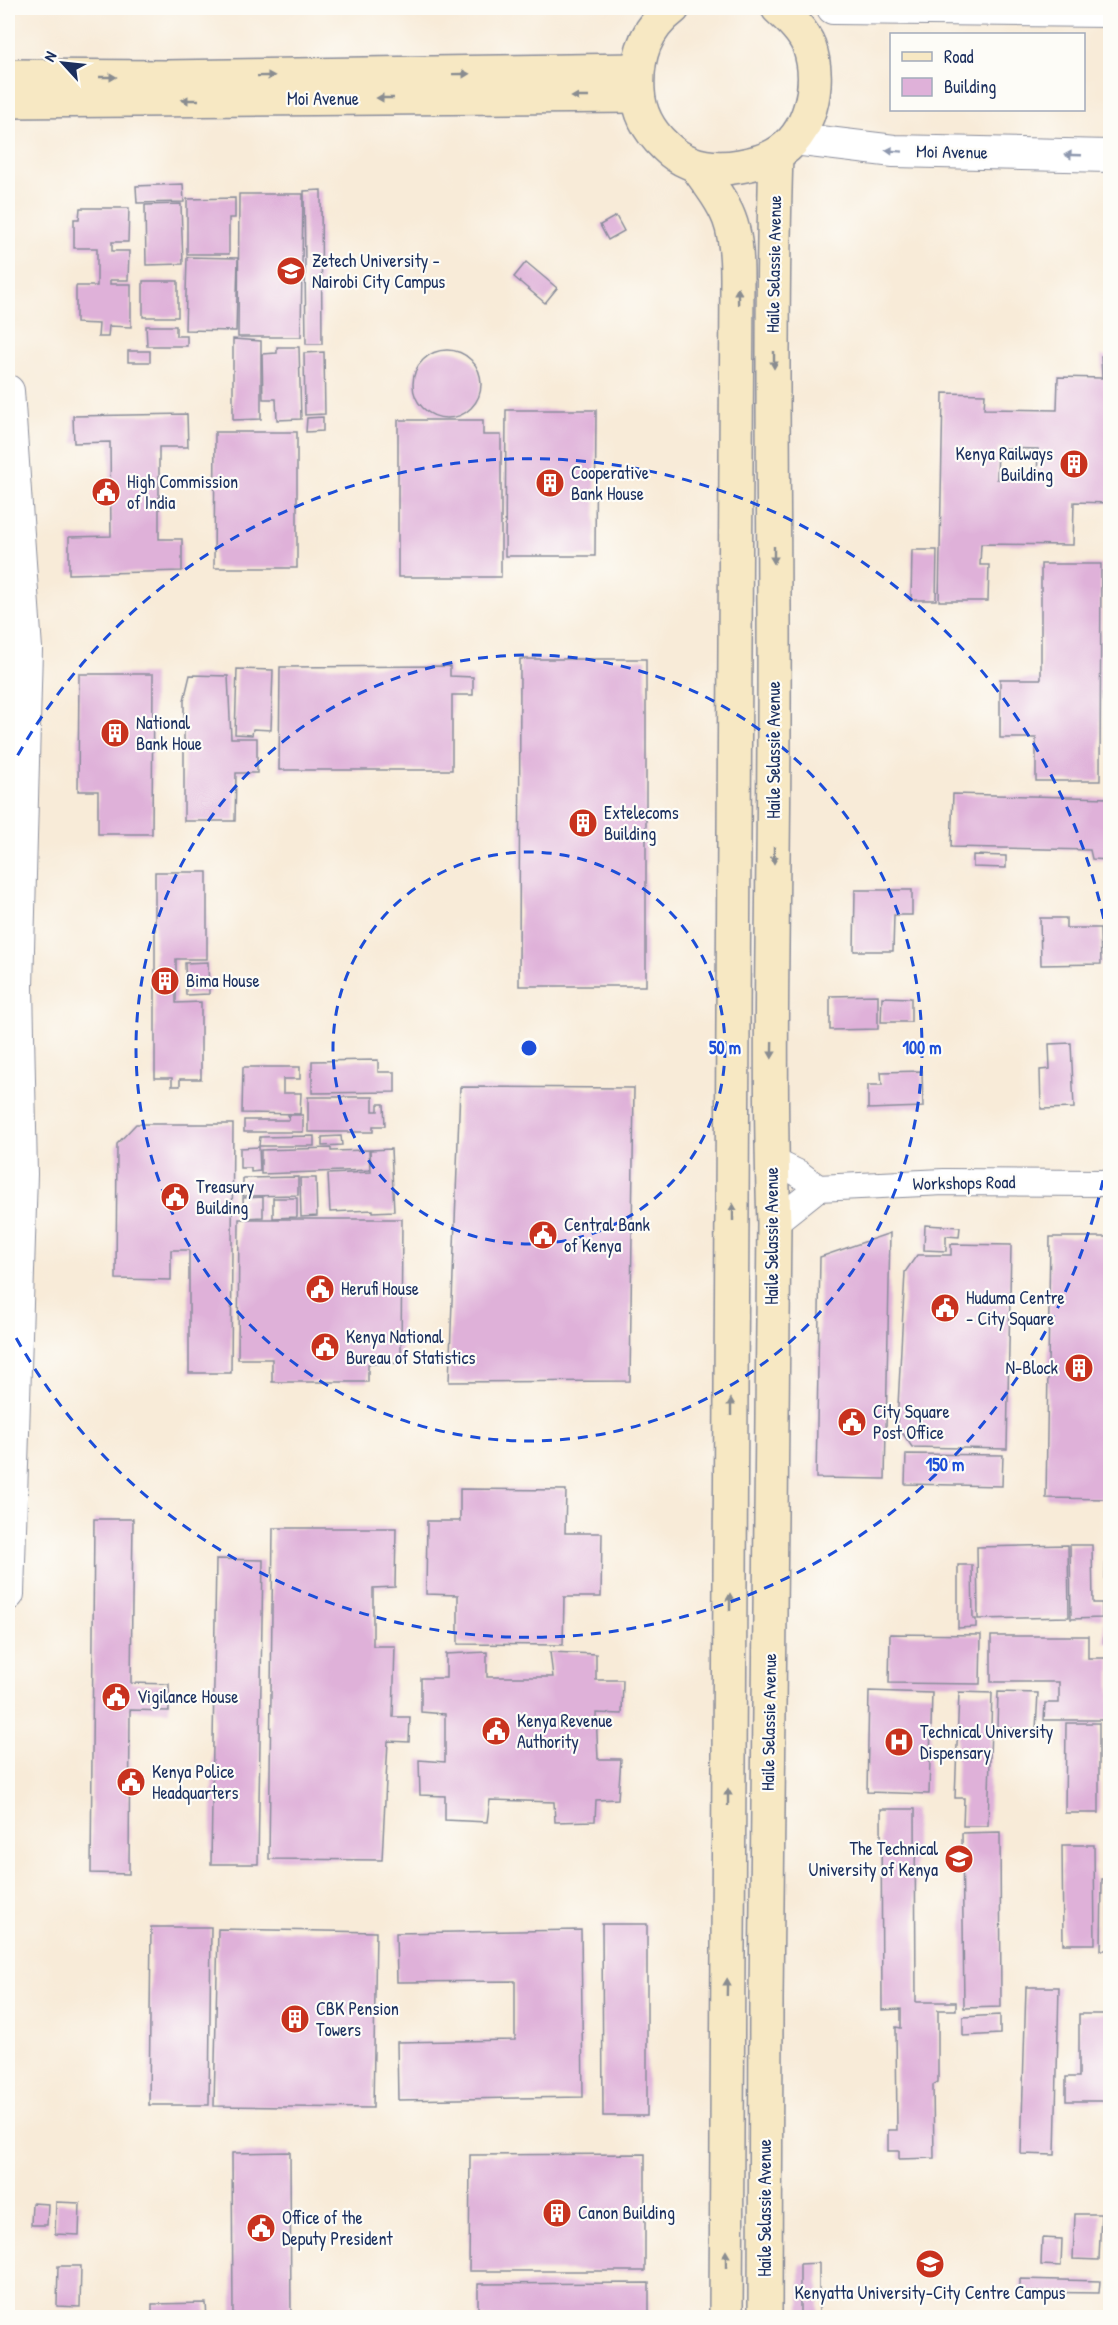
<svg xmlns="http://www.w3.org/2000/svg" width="1118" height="2325" font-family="'Patrick Hand',sans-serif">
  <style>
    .building { fill: #dfb1d9; fill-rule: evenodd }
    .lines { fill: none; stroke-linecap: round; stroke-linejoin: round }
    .minor-casing { stroke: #8a8d9b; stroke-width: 28 }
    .tertiary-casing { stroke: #8a8d9b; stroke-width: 34 }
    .secondary-casing { stroke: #8a8d9b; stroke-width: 36 }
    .minor { stroke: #fff; stroke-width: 26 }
    .tertiary { stroke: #fff; stroke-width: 32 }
    .secondary { stroke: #f7e8c3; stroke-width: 33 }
    .oneway { fill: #898c90 }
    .oneway2 { fill: #8d97ae }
    .ring { fill: none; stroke: #1d4ed8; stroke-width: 3; stroke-dasharray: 10 8 }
    .labels { text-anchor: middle; stroke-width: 4.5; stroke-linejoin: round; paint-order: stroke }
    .street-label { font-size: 18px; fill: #1b2f5e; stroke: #fdfcf7 }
    .poi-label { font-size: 18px; fill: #1b2f5e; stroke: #fdfcf7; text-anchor: start }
    .centre { fill: #1d4ed8; stroke: #fdfcf7; stroke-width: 3 }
    .ring-label { font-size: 18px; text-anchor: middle; font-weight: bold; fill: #1d4ed8; stroke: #fdfcf7; stroke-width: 4.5; stroke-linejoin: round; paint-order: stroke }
  </style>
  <rect width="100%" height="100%" fill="#fdfcf7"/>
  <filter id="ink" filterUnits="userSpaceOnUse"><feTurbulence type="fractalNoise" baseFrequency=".0167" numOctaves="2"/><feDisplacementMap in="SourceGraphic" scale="12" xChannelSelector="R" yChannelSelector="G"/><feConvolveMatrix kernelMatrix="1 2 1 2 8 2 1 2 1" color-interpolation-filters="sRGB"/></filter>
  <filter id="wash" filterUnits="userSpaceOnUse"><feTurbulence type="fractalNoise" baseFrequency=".008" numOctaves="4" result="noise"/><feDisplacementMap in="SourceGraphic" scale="24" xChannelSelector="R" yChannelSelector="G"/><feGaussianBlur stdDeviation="1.35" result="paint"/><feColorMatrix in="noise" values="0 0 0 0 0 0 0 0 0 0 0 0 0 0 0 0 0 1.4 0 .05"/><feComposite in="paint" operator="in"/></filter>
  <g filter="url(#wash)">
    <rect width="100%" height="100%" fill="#f8ebd8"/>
    <g id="blocks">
      <g class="building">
        <path d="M183 184 184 202 137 203 136 186Z"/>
        <path d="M321 190 322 344H306L304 191Z"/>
        <path d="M239 194H303L301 337H238Z"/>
        <path d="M235 198V218H229V254H187V199Z"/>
        <path d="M181 204 183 264 146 265 145 205Z"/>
        <path d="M80 208H129L128 242H112V251H129L128 280H110V284H131V327L109 326 108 337H98L99 324 76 323V286H97V248H74V219H79Z"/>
        <path d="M616 216 624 231 608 240 600 225Z"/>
        <path d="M187 257 238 258 236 331 185 330Z"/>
        <path d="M526 262 557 288 545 303 514 277Z"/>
        <rect x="143" y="281" width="35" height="36"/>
        <path d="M146 326H176V336H187V346H147Z"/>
        <path d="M233 339 261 341V419L233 420Z"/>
        <path d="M277 347H299L301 419 277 420 276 399H263L262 354 277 353Z"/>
        <circle cx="447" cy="384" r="34"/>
        <rect x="128" y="351" width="22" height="11"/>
        <path d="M324 352 325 414 305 415 304 353Z"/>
        <path d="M1101 356H1110V503L1074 502 1073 545 981 544 980 565H989L988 601H939L943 393 985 394 984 409 1057 410 1058 377 1102 378ZM998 448 1038 449 1037 480 997 479Z"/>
        <path d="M506 410H596L595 556H505Z"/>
        <path d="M187 414 188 447H159V539H182V571L69 574V537L111 536 110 442 74 443 73 416Z"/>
        <path d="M323 417V431L306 432 307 418Z"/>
        <path d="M398 420H483V435H501V577H398Z"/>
        <path d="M215 432H297V568H214Z"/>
        <path d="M912 550H937L936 600H911Z"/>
        <path d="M1041 564H1101L1100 781H1036V738H1000V679H1041Z"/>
        <path d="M520 659H646V986H519Z"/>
        <path d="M450 666V676L473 677V695H452V770H279L280 667Z"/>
        <path d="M237 669 273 670 271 730 253 729 252 735 235 734Z"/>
        <path d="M79 674H153L152 834H98V791H78Z"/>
        <path d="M190 675 228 676 231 738H257V773H236L235 821H184V700Z"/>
        <path d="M953 794 1110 798V860L1092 859 1090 850 951 847Z"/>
        <path d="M973 855 1006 856V868L973 867Z"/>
        <path d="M155 872H207V959H176V1003L201 1002V1079H180V1086H172V1078H155Z"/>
        <path d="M855 890H912V915H894L893 951H854Z"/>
        <path d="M1040 918H1066V928H1100L1101 964 1041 965Z"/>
        <path d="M208 962 209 994 186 995 185 963Z"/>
        <path d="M878 995V1029L830 1030V996Z"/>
        <path d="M882 997 911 998V1022H881Z"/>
        <path d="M1071 1043 1074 1108 1041 1109 1040 1070 1050 1069 1049 1044Z"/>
        <path d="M378 1060V1072H395V1092L312 1093V1061Z"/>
        <path d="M243 1067H300V1079H283V1093H301L300 1114 242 1113Z"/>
        <path d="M922 1071 923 1107 868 1109V1085H882L881 1072Z"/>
        <path d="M460 1087 634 1088 630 1381 449 1382Z"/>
        <path d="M308 1097H373V1111H378V1104H384L385 1126H373V1132H308Z"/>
        <path d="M288 1115H303V1132H244V1120H289Z"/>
        <path d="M136 1124H233L231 1373H189V1250H171V1280L116 1279 117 1144Z"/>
        <path d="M314 1136V1146H259L260 1137Z"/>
        <path d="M341 1136 342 1145 322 1146V1137Z"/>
        <path d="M259 1147 260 1171 251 1172V1168H240V1148Z"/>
        <path d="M331 1148V1151L369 1150 370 1170 261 1174V1150Z"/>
        <path d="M391 1149 394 1211 373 1212V1210L330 1212 328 1174 371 1172 370 1150Z"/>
        <path d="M298 1177V1195L243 1196V1178Z"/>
        <path d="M300 1178H316L317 1216 301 1217Z"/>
        <path d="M263 1197V1217L244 1218 243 1198Z"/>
        <path d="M273 1198H297V1217L273 1218Z"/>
        <path d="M239 1219H402L401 1363 368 1364V1382H272V1359H238Z"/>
        <path d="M925 1225 960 1227 959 1237 946 1236V1251L924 1250Z"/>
        <path d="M890 1233 885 1479 816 1478 820 1257Z"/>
        <path d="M1050 1237H1110V1499L1046 1498Z"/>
        <path d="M951 1244 1011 1245 1007 1449 912 1447 897 1425 905 1272 917 1255H951Z"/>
        <path d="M906 1454 1003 1455 1002 1486 905 1484Z"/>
        <path d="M460 1489 566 1490 565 1533H602L601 1597H564L563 1645 458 1644V1595L426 1594 427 1521H460Z"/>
        <path d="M94 1519H133L131 1683 169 1684V1711L130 1710 129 1874 91 1873Z"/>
        <path d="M273 1528H396L395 1587 373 1588V1646H395L393 1717H410L409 1742 388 1741 382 1860 269 1859Z"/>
        <path d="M1106 1539H1110V1643H1104Z"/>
        <path d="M1068 1545 1069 1617 978 1619 977 1547Z"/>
        <path d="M1070 1545H1092L1093 1603H1102V1618L1071 1619Z"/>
        <path d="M216 1559 263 1560 258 1864H211Z"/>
        <path d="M958 1565H972L973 1619H976V1627L958 1628Z"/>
        <path d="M890 1634 981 1635 980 1684 889 1683Z"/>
        <path d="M991 1636H1088V1658H1110V1720H1044L1045 1703H1059V1682H991Z"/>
        <path d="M487 1652V1677H553L550 1652 596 1654V1680H623L622 1714 596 1713 598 1759H621L618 1799 596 1800 595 1821 555 1822 554 1802 490 1800 487 1822 445 1820V1796L420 1795 419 1760 445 1762V1714L421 1712V1678H446V1654Z"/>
        <path d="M869 1691 932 1693 929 1794 867 1792Z"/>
        <path d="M959 1692 992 1693 988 1826H963L964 1798H955Z"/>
        <path d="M998 1692 1038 1693 1036 1729 997 1728Z"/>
        <path d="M1066 1723H1099V1813H1065Z"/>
        <path d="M881 1809H915L916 2002H956V2010H938V2082L933 2085 934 2158 899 2159V2151H888V2130H897L896 2027 901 2028V2009L882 2010Z"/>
        <path d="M1000 1832 1001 2007 964 2008 962 1833Z"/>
        <path d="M1062 1845H1094L1095 1944H1063Z"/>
        <path d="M1102 1879H1110V1950H1101Z"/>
        <path d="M602 1924H647V2116H603Z"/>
        <path d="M151 1927H211L209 2105H149Z"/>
        <path d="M218 1929 376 1932 373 2108 214 2106Z"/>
        <path d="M581 1930 583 2097 398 2100 397 2042 515 2040V1981L397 1982 396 1933Z"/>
        <path d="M1026 1987H1059L1055 2155 1021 2154Z"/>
        <path d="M1079 2014H1110V2101H1066V2077H1079Z"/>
        <path d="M1000 2015V2034L963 2036V2017Z"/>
        <path d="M290 2152 291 2318H233L232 2153Z"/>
        <path d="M645 2154V2271H469L470 2155Z"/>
        <path d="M56 2202 80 2203 79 2235 55 2234Z"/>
        <path d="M32 2203 48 2204 47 2225H31Z"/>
        <path d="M1075 2214H1101L1099 2260 1073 2259Z"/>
        <path d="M1042 2238 1062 2239 1061 2266 1041 2265Z"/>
        <path d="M819 2263V2318H800V2264Z"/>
        <path d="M58 2266H81L80 2307 57 2306Z"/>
        <path d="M1020 2279 1100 2281 1099 2293 1020 2292Z"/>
        <path d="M649 2283V2318H478V2284Z"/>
        <path d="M206 2303 207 2318H152V2304Z"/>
      </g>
    </g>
  </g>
  <g filter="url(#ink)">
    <use href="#blocks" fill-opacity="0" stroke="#8a8d9b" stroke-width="1.5"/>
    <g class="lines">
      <g class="minor-casing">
        <g id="minor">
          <path d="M771 1160 798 1173 818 1188"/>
          <path d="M818 1188 944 1182 1110 1183"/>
          <path d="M774 1223 818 1188"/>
        </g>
      </g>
      <g class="tertiary-casing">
        <g id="tertiary">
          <path d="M833 8 1110 11"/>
          <path d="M794 139 894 151 1110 156"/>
          <path d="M8 391 26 649 17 987 21 1174 8 1594"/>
        </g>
      </g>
      <g class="secondary-casing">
        <g id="secondary">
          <path d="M673 8C645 29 636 57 638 91 639 113 649 131 665 146 686 167 712 171 740 166 752 164 765 161 775 155 811 135 822 83 809 46 803 31 790 19 778 8"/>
          <path d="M8 76 166 77 636 70"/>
          <path d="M8 101 638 96"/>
          <path d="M697 167C729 211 737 222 737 278L726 2318"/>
          <path d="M765 2318 766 2000 774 1223C768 1055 774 886 774 718 775 531 770 343 776 155"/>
        </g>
      </g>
      <use href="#minor" class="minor"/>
      <use href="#tertiary" class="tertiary"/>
      <use href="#secondary" class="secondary"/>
    </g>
    <defs><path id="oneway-solid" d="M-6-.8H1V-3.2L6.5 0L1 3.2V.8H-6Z" transform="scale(1.5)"/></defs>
    <g class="oneway">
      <use href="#oneway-solid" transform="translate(461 74) rotate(-1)"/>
      <use href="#oneway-solid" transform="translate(266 76) rotate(-1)"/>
      <use href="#oneway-solid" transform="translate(108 77)"/>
      <use href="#oneway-solid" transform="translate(580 97) rotate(180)"/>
      <use href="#oneway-solid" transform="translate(385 98) rotate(180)"/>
      <use href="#oneway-solid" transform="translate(190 100) rotate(180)"/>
      <use href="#oneway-solid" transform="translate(738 296) rotate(-91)"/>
      <use href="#oneway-solid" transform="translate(774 360) rotate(90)"/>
      <use href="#oneway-solid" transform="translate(774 555) rotate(90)"/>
      <use href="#oneway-solid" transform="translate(774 855) rotate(90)"/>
      <use href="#oneway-solid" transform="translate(772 1050) rotate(91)"/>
      <use href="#oneway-solid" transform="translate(733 1212) rotate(-90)"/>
      <use href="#oneway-solid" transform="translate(731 1407) rotate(-90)"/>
      <use href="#oneway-solid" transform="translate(730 1602) rotate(-90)"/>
      <use href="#oneway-solid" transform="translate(728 1797) rotate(-90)"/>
      <use href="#oneway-solid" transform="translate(727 1987) rotate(-89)"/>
      <use href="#oneway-solid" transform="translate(726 2259) rotate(-90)"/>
    </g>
    <g class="oneway2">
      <use href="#oneway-solid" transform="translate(894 151) rotate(-176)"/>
      <use href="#oneway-solid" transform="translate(1073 155) rotate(-178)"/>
    </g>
  </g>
  <g class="ring">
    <circle cx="529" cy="1048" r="196"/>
    <circle cx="529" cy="1048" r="393"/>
    <path d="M1110 1145A589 589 0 0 1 9 1325M9 771A589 589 0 0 1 1110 951"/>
  </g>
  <defs>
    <g id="university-disc" transform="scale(1.5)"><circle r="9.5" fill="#c8321e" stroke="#fdfcf7"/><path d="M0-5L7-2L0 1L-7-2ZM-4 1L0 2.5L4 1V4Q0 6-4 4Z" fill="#fff"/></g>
    <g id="building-disc" transform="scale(1.5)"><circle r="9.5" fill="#c8321e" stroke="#fdfcf7"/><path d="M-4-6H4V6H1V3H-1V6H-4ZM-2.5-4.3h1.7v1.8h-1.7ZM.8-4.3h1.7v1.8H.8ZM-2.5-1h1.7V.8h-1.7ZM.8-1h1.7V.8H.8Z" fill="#fff"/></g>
    <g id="civic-disc" transform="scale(1.5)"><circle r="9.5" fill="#c8321e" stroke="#fdfcf7"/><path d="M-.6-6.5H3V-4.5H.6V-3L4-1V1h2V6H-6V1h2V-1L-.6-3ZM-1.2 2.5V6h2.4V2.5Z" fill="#fff"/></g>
    <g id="hospital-disc" transform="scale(1.5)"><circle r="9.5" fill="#c8321e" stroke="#fdfcf7"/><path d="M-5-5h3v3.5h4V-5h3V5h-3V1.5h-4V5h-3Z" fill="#fff"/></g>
    <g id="school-disc" transform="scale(1.5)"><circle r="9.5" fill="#c8321e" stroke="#fdfcf7"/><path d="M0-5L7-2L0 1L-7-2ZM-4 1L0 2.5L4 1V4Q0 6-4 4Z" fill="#fff"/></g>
  </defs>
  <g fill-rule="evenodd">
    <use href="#university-disc" x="291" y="271"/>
    <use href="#building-disc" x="1074" y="464"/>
    <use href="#building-disc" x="550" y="483"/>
    <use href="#civic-disc" x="106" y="492"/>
    <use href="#building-disc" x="115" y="733"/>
    <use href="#building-disc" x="583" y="823"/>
    <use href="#building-disc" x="165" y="981"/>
    <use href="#civic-disc" x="175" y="1197"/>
    <use href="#civic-disc" x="543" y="1235"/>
    <use href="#civic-disc" x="320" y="1289"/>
    <use href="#civic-disc" x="945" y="1308"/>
    <use href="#civic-disc" x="325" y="1347"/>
    <use href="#building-disc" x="1079" y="1368"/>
    <use href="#civic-disc" x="852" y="1422"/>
    <use href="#civic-disc" x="116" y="1697"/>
    <use href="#civic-disc" x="496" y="1731"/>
    <use href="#hospital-disc" x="899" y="1742"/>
    <use href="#civic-disc" x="131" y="1782"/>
    <use href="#university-disc" x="959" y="1859"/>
    <use href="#building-disc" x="295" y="2019"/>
    <use href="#building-disc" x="557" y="2213"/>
    <use href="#civic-disc" x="261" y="2228"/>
    <use href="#school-disc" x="930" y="2264"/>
  </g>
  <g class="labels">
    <g class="street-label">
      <text x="323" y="105">Moi Avenue</text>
      <text transform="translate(952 152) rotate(1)" y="6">Moi Avenue</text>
      <text transform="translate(774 264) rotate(-89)" y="6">Haile Selassie Avenue</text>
      <text transform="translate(774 750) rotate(-90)" y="6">Haile Selassie Avenue</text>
      <text transform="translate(964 1183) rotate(-1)" y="6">Workshops Road</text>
      <text transform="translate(772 1236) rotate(-90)" y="6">Haile Selassie Avenue</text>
      <text transform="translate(769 1722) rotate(-89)" y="6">Haile Selassie Avenue</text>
      <text transform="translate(765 2208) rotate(-90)" y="6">Haile Selassie Avenue</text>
    </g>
    <g class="poi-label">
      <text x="312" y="267">Zetech University -<tspan x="312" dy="21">Nairobi City Campus</tspan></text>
      <text x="1053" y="460" text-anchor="end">Kenya Railways<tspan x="1053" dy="21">Building</tspan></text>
      <text x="571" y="479">Cooperative<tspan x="571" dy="21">Bank House</tspan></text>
      <text x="127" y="488">High Commission<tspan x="127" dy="21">of India</tspan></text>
      <text x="136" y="729">National<tspan x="136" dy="21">Bank Houe</tspan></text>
      <text x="604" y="819">Extelecoms<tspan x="604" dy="21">Building</tspan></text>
      <text x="186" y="987">Bima House</text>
      <text x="196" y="1193">Treasury<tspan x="196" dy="21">Building</tspan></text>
      <text x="564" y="1231">Central Bank<tspan x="564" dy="21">of Kenya</tspan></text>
      <text x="341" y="1295">Herufi House</text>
      <text x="966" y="1304">Huduma Centre<tspan x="966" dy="21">- City Square</tspan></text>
      <text x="346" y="1343">Kenya National<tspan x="346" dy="21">Bureau of Statistics</tspan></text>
      <text x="1058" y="1374" text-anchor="end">N-Block</text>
      <text x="873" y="1418">City Square<tspan x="873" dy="21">Post Office</tspan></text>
      <text x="137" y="1703">Vigilance House</text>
      <text x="517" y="1727">Kenya Revenue<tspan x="517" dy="21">Authority</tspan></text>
      <text x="920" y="1738">Technical University<tspan x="920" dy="21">Dispensary</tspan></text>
      <text x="152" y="1778">Kenya Police<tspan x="152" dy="21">Headquarters</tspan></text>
      <text x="938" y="1855" text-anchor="end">The Technical<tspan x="938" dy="21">University of Kenya</tspan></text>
      <text x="316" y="2015">CBK Pension<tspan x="316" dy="21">Towers</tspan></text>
      <text x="578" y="2219">Canon Building</text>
      <text x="282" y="2224">Office of the<tspan x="282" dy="21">Deputy President</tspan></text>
      <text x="930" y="2299" text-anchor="middle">Kenyatta University-City Centre Campus</text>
    </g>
  </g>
  <circle cx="529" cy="1048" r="9" class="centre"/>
  <g class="ring-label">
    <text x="725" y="1054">50 m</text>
    <text x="922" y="1054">100 m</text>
    <text x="945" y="1471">150 m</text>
  </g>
  <rect width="1118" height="2325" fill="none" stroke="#fdfcf7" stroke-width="30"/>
  <rect x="890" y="33" width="195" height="78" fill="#fdfcf7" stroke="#a3aaba" stroke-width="1.5"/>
  <rect x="902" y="52" width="30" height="9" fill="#f7e8c3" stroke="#a3aaba" stroke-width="1.5"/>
  <text x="944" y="63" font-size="18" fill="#1b2f5e">Road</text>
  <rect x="902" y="78" width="30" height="18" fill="#dfb1d9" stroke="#a3aaba" stroke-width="1.5"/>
  <text x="944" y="93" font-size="18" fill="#1b2f5e">Building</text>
  <g transform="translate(63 63) rotate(297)" stroke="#fdfcf7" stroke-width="4.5" paint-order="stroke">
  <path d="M0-4.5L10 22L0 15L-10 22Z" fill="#1b2f5e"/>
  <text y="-9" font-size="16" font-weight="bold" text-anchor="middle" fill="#1b2f5e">N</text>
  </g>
</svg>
